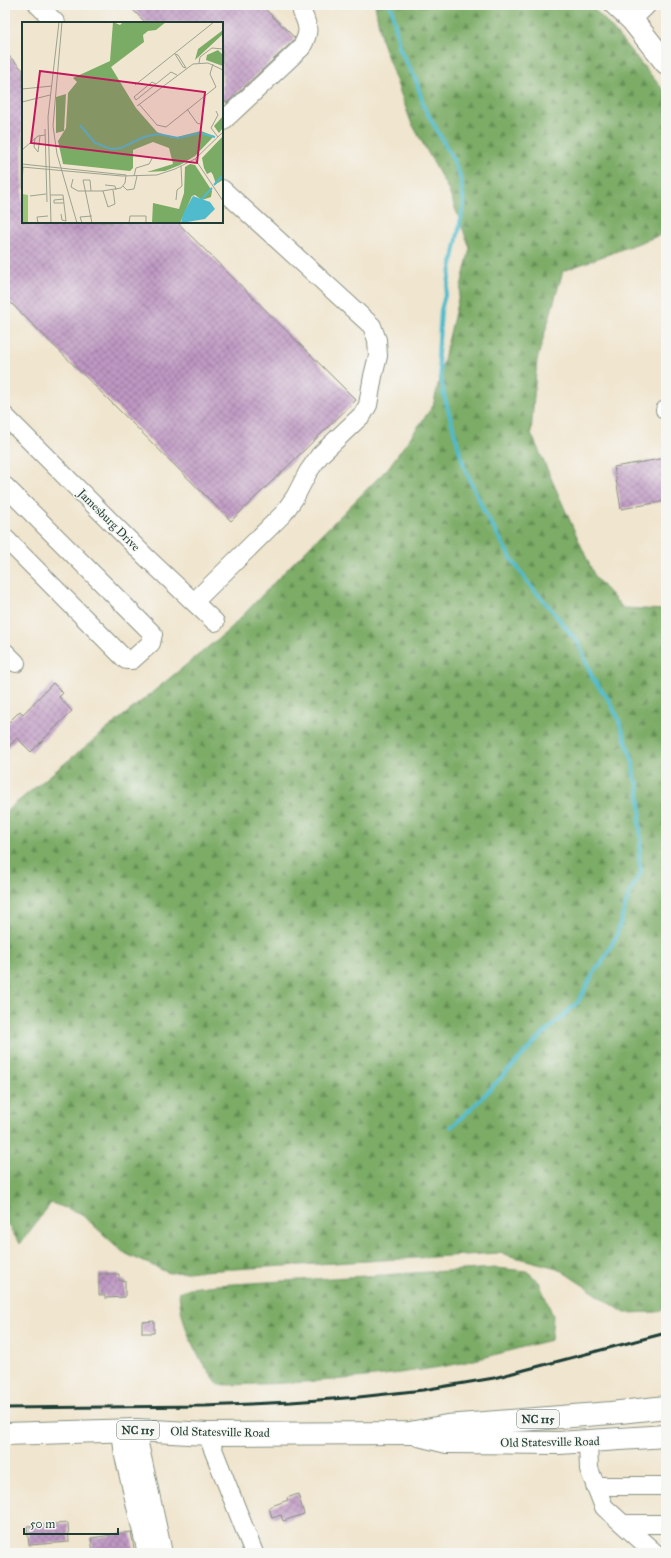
<svg xmlns="http://www.w3.org/2000/svg" width="671" height="1558" font-family="'IM FELL Great Primer',serif">
  <style>
    .forest { fill: url(#forest-firs); stroke: #4d744d }
    .lines { fill: none; stroke-linecap: round; stroke-linejoin: round }
    .stream { stroke: #50bbcc; stroke-width: 4 }
    .building { fill: url(#building-cross-hatch) }
    .minor-casing { stroke: #889181; stroke-width: 20 }
    .major-casing { stroke: #889181; stroke-width: 24 }
    .minor { stroke: #fff; stroke-width: 18 }
    .major { stroke: #fff; stroke-width: 22 }
    .rail { stroke: #1f3d34; stroke-width: 3 }
    .labels { text-anchor: middle; stroke-width: 3; stroke-linejoin: round; paint-order: stroke }
    .shield { fill: #f6f6f2; stroke: #60746d; stroke-width: 1 }
    .shield-label { font-size: 11px; font-weight: bold; fill: #1f3d34 }
    .street-label { font-size: 12px; fill: #1f3d34; stroke: #f6f6f2 }
    .inset-river { fill: none; stroke: #50bbcc; stroke-width: 2 }
    .inset-road { fill: none; stroke: #9ca290; stroke-width: 1 }
    .view { fill: #c2185b; fill-opacity: 0.15; stroke: #c2185b; stroke-width: 2 }
    .inset-edge { fill: none; stroke: #1f3d34; stroke-width: 2 }
  </style>
  <defs>
    <pattern id="forest-firs" width="22" height="20" patternUnits="userSpaceOnUse"><rect width="22" height="20" fill="#7bac66"/><path d="M5 1l3.5 6h-7zM16 11l3.5 6h-7z" fill="#648d55"/></pattern>
    <pattern id="building-cross-hatch" width="8" height="8" patternUnits="userSpaceOnUse"><rect width="8" height="8" fill="#be97c2"/><path d="M0 0l8 8M0 8l8-8" fill="none" stroke="#9a7c9e"/></pattern>
  </defs>
  <rect width="100%" height="100%" fill="#f6f6f2"/>
  <filter id="ink" filterUnits="userSpaceOnUse"><feTurbulence type="fractalNoise" baseFrequency=".025" numOctaves="2"/><feDisplacementMap in="SourceGraphic" scale="8" xChannelSelector="R" yChannelSelector="G"/><feConvolveMatrix kernelMatrix="1 2 1 2 8 2 1 2 1" color-interpolation-filters="sRGB"/></filter>
  <filter id="wash" filterUnits="userSpaceOnUse"><feTurbulence type="fractalNoise" baseFrequency=".012" numOctaves="4" result="noise"/><feDisplacementMap in="SourceGraphic" scale="16" xChannelSelector="R" yChannelSelector="G"/><feGaussianBlur stdDeviation="0.9" result="paint"/><feColorMatrix in="noise" values="0 0 0 0 0 0 0 0 0 0 0 0 0 0 0 0 0 1.4 0 .05"/><feComposite in="paint" operator="in"/></filter>
  <g filter="url(#wash)">
    <rect width="100%" height="100%" fill="#f0e5ce"/>
    <g class="forest">
      <path d="M375 5H590L605 20 666 93V233L563 271 537 360 531 433 595 577 623 608 666 610V1308L657 1312 625 1313 557 1268 499 1253 169 1273 124 1253 80 1213 51 1203 20 1244 5 1221V812L229 630 287 569 388 468 433 406 470 248 448 189 411 122 382 42Z"/>
      <path d="M496 1268 527 1271 539 1282 553 1316 551 1340C516 1348 481 1360 446 1366 371 1379 295 1384 219 1385 213 1376 204 1367 199 1357 188 1337 180 1315 179 1292L190 1288 217 1285Z"/>
    </g>
    <g class="lines">
      <path class="stream" d="M391 5 400 50 416 80 424 107 453 159 460 176 464 203 448 284 441 310 438 356 444 395 464 467 486 515 511 558 528 583 550 608 579 644 593 679 609 700 618 718 633 762 634 776 638 784 641 812 639 821 641 840 639 858 641 872 629 894 616 937 600 966 597 967 578 1002 539 1038 476 1104 451 1127"/>
    </g>
    <g id="blocks">
      <g class="building">
        <path d="M128 5H261L295 38 293 41 227 103 222 98V23H146Z"/>
        <path d="M5 52 23 70V222H177L356 400 231 521 5 297Z"/>
        <path d="M666 458V501L621 509 614 467Z"/>
        <path d="M53 683 63 693 59 697 72 711 31 752 17 738 5 750V726L20 711 23 714Z"/>
        <path d="M99 1274H119V1281L125 1280V1297L105 1298V1295H99Z"/>
        <path d="M154 1321V1333H142V1322Z"/>
        <path d="M298 1494 304 1514 283 1521 281 1515 272 1518 269 1507 288 1500 287 1498Z"/>
        <path d="M68 1523 69 1542 29 1545 27 1526Z"/>
        <path d="M131 1532 134 1549 117 1552V1553H93L91 1538Z"/>
      </g>
    </g>
  </g>
  <g filter="url(#ink)">
    <use href="#blocks" fill-opacity="0" stroke="#889181" stroke-width="1"/>
    <g class="lines">
      <g class="minor-casing">
        <g id="minor">
          <path d="M38 5 56 23"/>
          <path d="M632 20 647 5"/>
          <path d="M222 122 301 48C310 33 309 27 302 12"/>
          <path d="M665 410 666 411"/>
          <path d="M5 416 148 559 215 622"/>
          <path d="M5 486 153 634 151 643 132 660H126L5 538"/>
          <path d="M194 602 283 514 295 497 308 472 320 455 363 414 368 405 373 376 378 356 377 340 372 326 222 189"/>
          <path d="M5 652 16 663"/>
          <path d="M121 1430 124 1456 147 1553"/>
          <path d="M136 1430 163 1553"/>
          <path d="M207 1434 254 1553"/>
          <path d="M588 1442 589 1469 604 1507 655 1553"/>
          <path d="M595 1486H666"/>
          <path d="M623 1524H666"/>
        </g>
      </g>
      <g class="major-casing">
        <g id="major">
          <path d="M616 5 632 20 666 63"/>
          <path d="M5 1434 136 1430 207 1434 410 1433 447 1426 611 1413 666 1407"/>
          <path d="M419 1435 447 1442 559 1443 666 1436"/>
        </g>
      </g>
      <use href="#minor" class="minor"/>
      <use href="#major" class="major"/>
      <path class="rail" d="M5 1408 205 1406 291 1402 359 1397 423 1390 494 1378 666 1333"/>
    </g>
  </g>
  <g class="labels">
    <g class="shield">
      <rect x="517" y="1410" width="42" height="18" rx="3"/>
      <rect x="117" y="1421" width="42" height="18" rx="3"/>
    </g>
    <g class="shield-label">
      <text x="538" y="1423">NC 115</text>
      <text x="138" y="1434">NC 115</text>
    </g>
    <g class="street-label">
      <text transform="translate(109 520) rotate(45)" y="4">Jamesburg Drive</text>
      <text transform="translate(220 1432) rotate(1)" y="4">Old Statesville Road</text>
      <text transform="translate(550 1442) rotate(-1)" y="4">Old Statesville Road</text>
    </g>
  </g>
  <g transform="translate(22 22)">
    <rect width="201" height="201" fill="#f0e5ce"/>
    <path d="M91 0 98 3 101 0H144L134 8 126 9 121 13 122 20 89 45 114 86 135 110 151 116 179 109 192 114 173 134 158 143 143 149 125 150 151 142 147 126 131 120 111 128V146L108 149 41 142 36 119 44 106 46 71 55 60 51 56 88 39ZM201 8V12L173 38 176 27ZM196 28 201 33V44L184 38 185 33ZM44 72 42 109 34 111V75ZM201 94V106L197 111 192 104ZM201 114V158L194 162 191 153 189 150 185 152 182 146 180 136ZM168 142 173 143 177 149 190 169 189 175 180 178 173 173 170 174 158 201H130L131 181 157 187 162 171 163 145Z" fill="#7bac66"/>
    <path d="M0 172 6 173V201H0Z" fill="#9ac775"/>
    <path d="M171 174 188 180 193 187 183 197 159 201 161 192Z" fill="#50bbcc"/>
    <path class="inset-river" d="M58 103 73 121 89 127 99 126 122 115 136 112 156 116 178 111 193 115M192 163 201 153M179 178 190 166"/>
    <path class="inset-road" d="M40 0 31 104 35 132 55 201M153 32 156 33 164 46 161 45ZM177 41 178 35 190 26 201 27M134 62 130 60 112 75 114 78 149 50 155 53M113 63 192 0M0 67 30 64M0 80 28 73M117 82 135 103 144 105 194 65 188 52 191 42M115 84 171 42 186 41 201 48M165 87 175 101 178 102M194 89 196 93 189 106 196 115M23 107 25 180M13 116 12 125 16 130 18 114M0 128 16 114 23 113M173 137 201 179M0 142 104 153M0 145 100 154 135 153 153 147 173 137 201 110M112 154 114 146 127 142 131 135M51 157 49 165 56 169H80L99 166 103 161 104 153M0 160 1 145M83 163 93 164 94 168M101 164 105 168 112 167 115 154M69 169 68 158H61L70 201M81 169 86 185 93 182 91 168M28 173H41L44 199 40 198 39 192M8 174 24 172M42 177 32 178V181H42M154 178 155 168 160 164 159 144M16 201 15 195 26 194M29 201 26 95 37 0M60 201 58 195 70 194M107 201 108 194H124V201"/>
    <path class="view" d="M18 49 183 70 175 141 9 121Z"/>
    <rect width="201" height="201" class="inset-edge"/>
  </g>
  <rect width="671" height="1558" fill="none" stroke="#f6f6f2" stroke-width="20"/>
  <path d="M24 1528v6h94v-6" fill="none" stroke="#1f3d34" stroke-width="2"/>
  <text x="30" y="1528" font-size="12" fill="#1f3d34" stroke="#f6f6f2" stroke-width="3" paint-order="stroke">50 m</text>
</svg>
